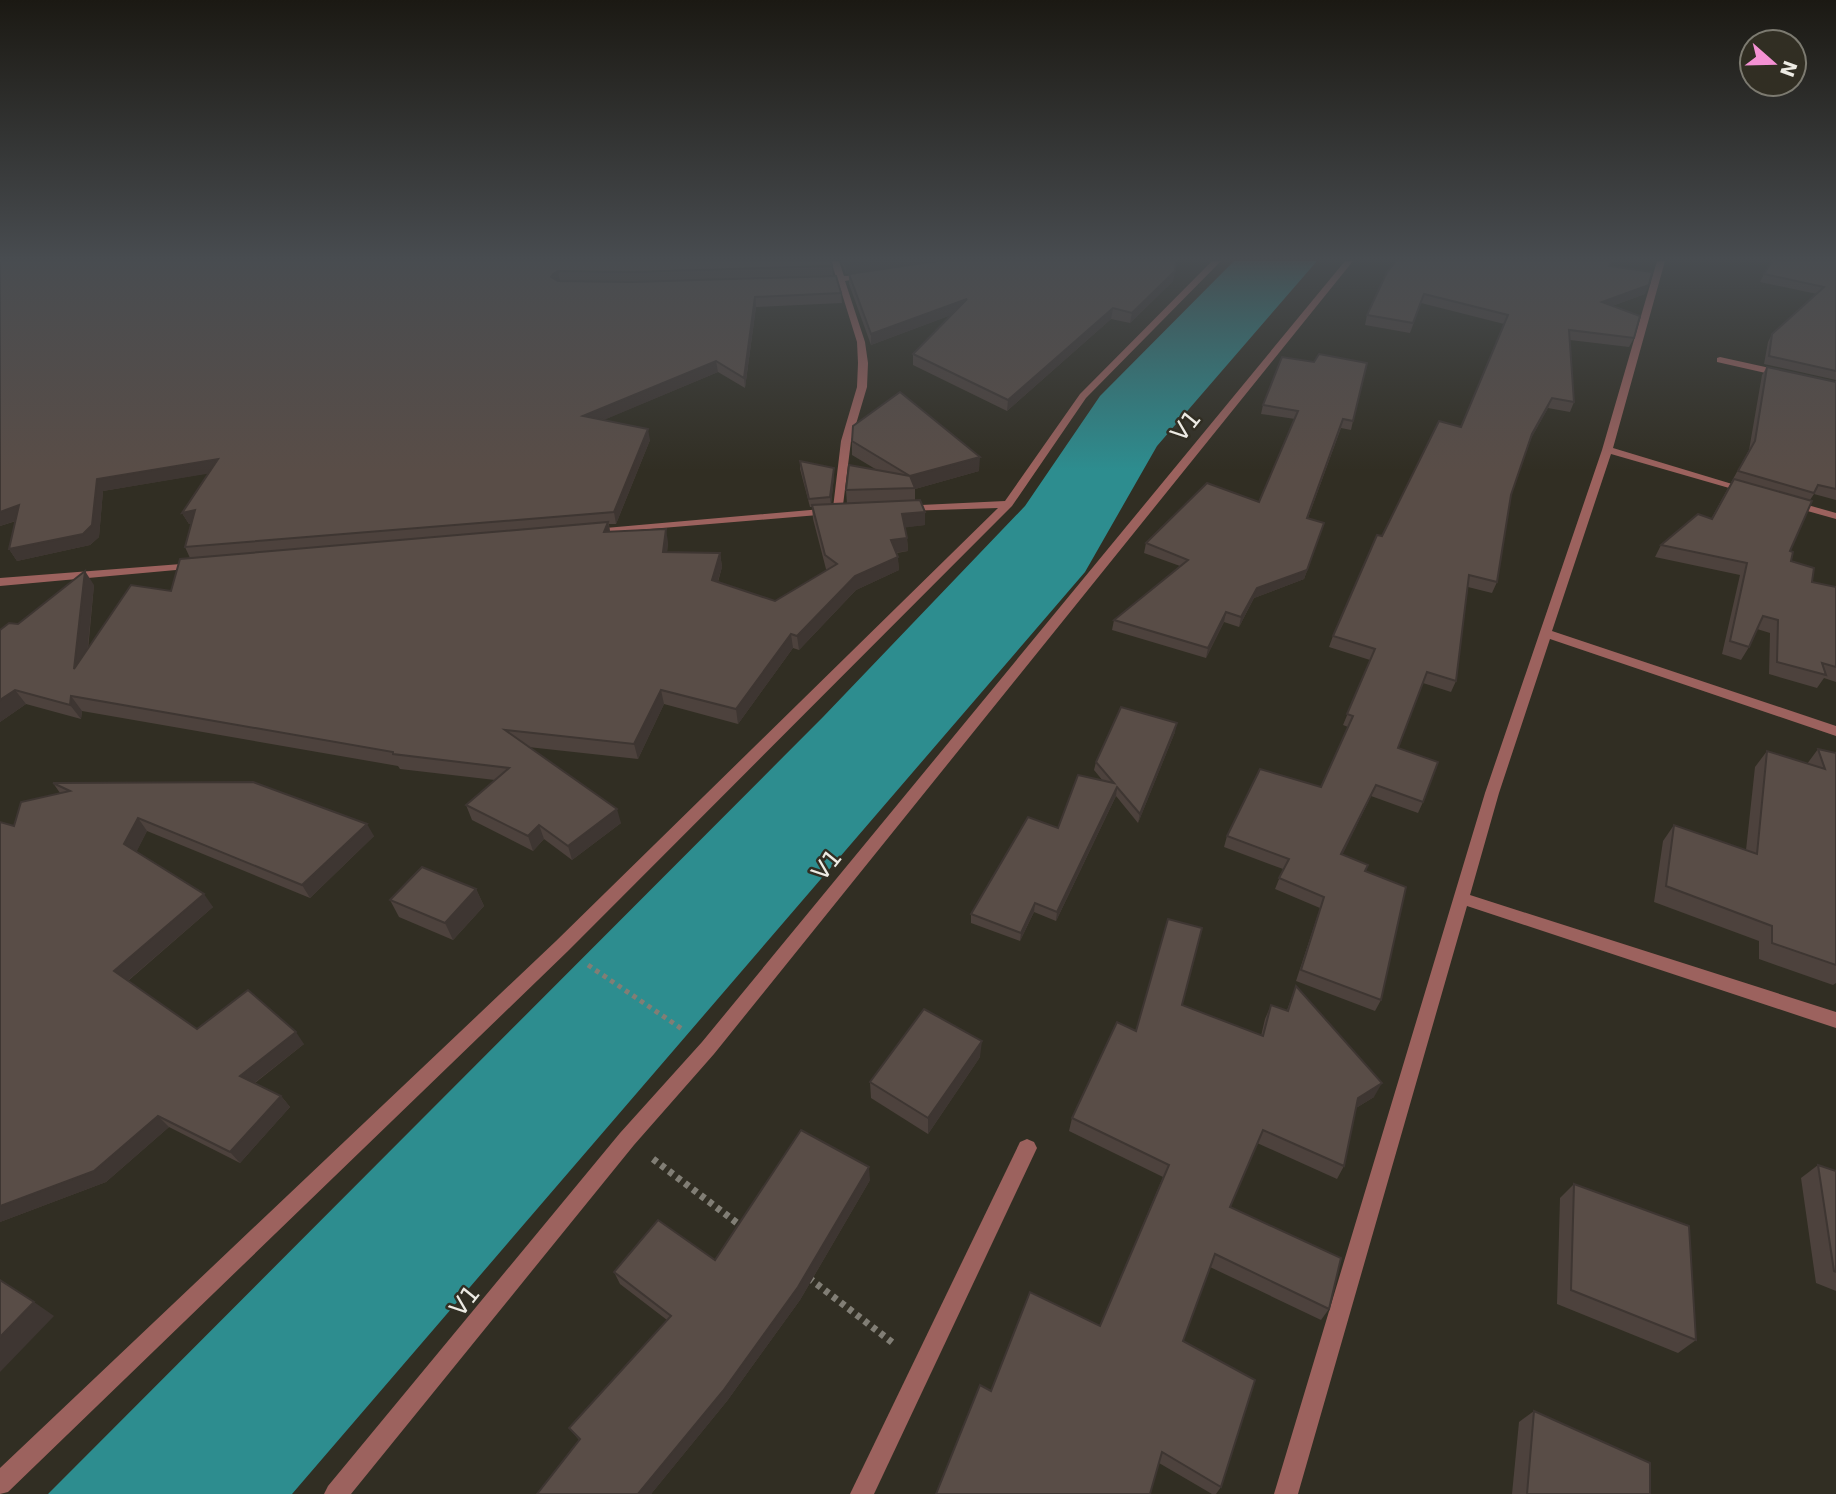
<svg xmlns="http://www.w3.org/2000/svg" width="1836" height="1494" font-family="'DejaVu Sans',sans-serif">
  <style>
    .water { fill: #2d8d8f }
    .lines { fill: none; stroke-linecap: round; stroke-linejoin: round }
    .path-far1 { stroke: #817e75; stroke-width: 5; stroke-dasharray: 4.5 4.5; stroke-linecap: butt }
    .path { stroke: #817e75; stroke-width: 7; stroke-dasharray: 5 5; stroke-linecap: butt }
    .street { fill: #9c625e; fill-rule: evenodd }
    .wall { fill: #4d423d }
    .shaded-wall { fill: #3e3632 }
    .building { fill: #594d47; stroke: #3e3632; stroke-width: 2 }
    .labels { text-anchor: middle; stroke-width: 5; stroke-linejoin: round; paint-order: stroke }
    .street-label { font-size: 24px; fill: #edebe4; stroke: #312e23 }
  </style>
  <rect width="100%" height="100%" fill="#312e23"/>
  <path class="water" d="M1234 261H1317L1157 446 1085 572 292 1494H48L823 717 1025 506 1100 396Z"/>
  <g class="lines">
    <path class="path-far1" d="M588 965 682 1029"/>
    <g class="path">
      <path d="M653 1159 741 1226"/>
      <path d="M809 1278 893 1343"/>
    </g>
    <g class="street">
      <path d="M831 261H839L844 276 865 275 869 277 845 281 865 342 868 363 867 387 851 441 842 513 590 534 588 532 594 529 833 508 841 441 857 387 858 363 857 342 838 281 819 282 815 280 836 277Z"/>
      <path d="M1212 261H1221L1086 398 1012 506 568 951 8 1492 0 1494V1468L556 941 998 508 904 511 900 510V506L1005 501 1080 394Z"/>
      <path d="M1345 261H1353L714 1054 634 1145 351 1494H324L328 1486 620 1133 702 1042Z"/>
      <path d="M1657 261H1665L1613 448 1752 490 1747 493 1743 492 1611 454 1552 631 1836 726V736L1550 639 1499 793 1470 895 1836 1012V1028L1467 906 1298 1494H1274L1485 793 1602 450Z"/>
      <path d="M1720 357 1783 371 1788 374 1783 377 1717 362V358Z"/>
      <path d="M1790 500 1836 513V519L1786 505 1785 503Z"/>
      <path d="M194 563 198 564V568L0 586V578Z"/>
      <path d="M1027 1139 1034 1142 1037 1148 874 1494H850L1020 1142Z"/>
    </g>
  </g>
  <g class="wall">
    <path d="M0 261 832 266 833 276 841 293 842 303 756 307 745 388 718 372 603 420 650 440 616 524H609L610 532 668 542 667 552 720 553 722 567 718 582 775 601 827 570 826 569 813 519 812 507H810L800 469V461L834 468V476L831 504H847L846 490 877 470 852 455V441L979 471 915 489V500L925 512V525L905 527 907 538 908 551 897 553 899 570 856 590 799 650 793 648 738 724 664 704 638 759 528 747 621 823 572 860 544 839 533 851 472 820 466 805 495 780 400 769 398 766 82 711 81 719 26 704 0 722V630L18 624 94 585 88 650 171 591 190 558 185 547 191 524H189L182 513 209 473 103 491 99 537 90 545 17 561 9 549 16 521 0 526Z"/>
    <path d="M841 261H1176L1173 281 1130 323 1111 319 1007 411 913 365V354L951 315 871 345 849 284V274L896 267 846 274Z"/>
    <path d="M1396 261 1610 267 1645 294 1612 306 1634 338 1629 347 1570 340 1574 402 1570 412 1548 408 1530 440 1511 495 1497 582 1492 593 1468 587 1456 681 1451 692 1423 683 1398 748 1423 802 1418 813 1371 796 1342 855 1365 871 1381 1000 1375 1011 1296 981 1320 908 1275 889 1283 869 1224 847 1227 836 1321 787 1348 727 1343 725 1370 660 1329 647 1333 636 1382 536 1461 427 1504 324 1421 303 1410 333 1365 325 1367 315Z"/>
    <path d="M1836 261V380L1764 364 1768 342 1772 334 1817 294 1760 282 1764 274Z"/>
    <path d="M1282 357 1353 421 1351 430 1341 428 1308 518 1321 532 1304 579 1254 598 1239 627 1224 622 1206 658 1112 630 1114 620 1180 566 1144 553 1146 543 1259 502 1295 419 1261 414 1263 405Z"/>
    <path d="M1767 367 1836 382V500L1814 494 1810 500 1790 551 1791 561 1812 582 1836 587V682L1824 678 1817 688 1769 674 1770 633 1757 629 1749 647 1741 660 1722 654 1740 575 1655 557 1661 545 1711 519 1749 450 1762 375Z"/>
    <path d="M1175 732 1138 823 1116 796 1056 921 1034 912 1020 941 971 923V914L1058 828 1103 781 1094 770 1096 762Z"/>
    <path d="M1818 749 1836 753V983L1833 985 1759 959V941L1654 902 1663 841 1674 825 1746 850 1755 767 1767 751 1807 764Z"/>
    <path d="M53 783 374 836 310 898 147 831 136 852 213 907 128 981 197 1029 304 1044 255 1083 281 1096 290 1107 240 1163 169 1127 106 1182 0 1222V822L14 826 60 793Z"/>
    <path d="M476 889 484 906 453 940 399 917 390 900Z"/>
    <path d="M1296 986 1374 1097 1356 1108 1344 1166 1337 1179 1257 1143 1230 1207 1329 1309 1321 1320 1210 1267 1183 1341 1221 1487 1216 1494H1212L1159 1463 1150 1494 991 1391 1100 1326 1163 1177 1069 1131 1072 1118 1136 1031 1182 1005 1261 1036 1265 1019 1271 1005 1287 1010Z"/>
    <path d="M980 1057 928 1134 871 1098 870 1082Z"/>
    <path d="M1818 1165 1836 1171V1291L1816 1283 1801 1178Z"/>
    <path d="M870 1180 800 1300 727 1401 651 1494H538L579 1440 569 1428 667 1320 620 1284 614 1272 715 1260Z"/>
    <path d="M1574 1184 1696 1340 1678 1353 1557 1304 1560 1198Z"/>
    <path d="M1534 1411 1650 1494H1512L1519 1422Z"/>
  </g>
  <g class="shaded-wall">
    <path d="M867 261H941L846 274 845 264Z"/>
    <path d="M558 271 560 281 551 277 553 274Z"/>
    <path d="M1175 271 1173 281 1130 323 1132 313Z"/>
    <path d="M1649 285 1645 294 1598 311 1602 302Z"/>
    <path d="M755 297 756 307 745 388 744 378Z"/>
    <path d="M967 299V309L871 345V334Z"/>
    <path d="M1113 308 1111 319 1007 411 1008 400Z"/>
    <path d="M716 361 718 372 585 428 583 416Z"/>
    <path d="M1552 398 1548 408 1528 444 1532 434Z"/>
    <path d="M648 429 650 440 616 524 614 512Z"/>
    <path d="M980 457 979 471 915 489 910 476Z"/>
    <path d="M218 459 224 471 103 491 99 537 90 545 17 561 9 549 97 479Z"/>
    <path d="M834 468V476L831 506 830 497Z"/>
    <path d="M19 505 27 517 0 526V512Z"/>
    <path d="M195 510 201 522 189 524 182 513Z"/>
    <path d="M925 512V525L902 528V514Z"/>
    <path d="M608 522 611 536 604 532Z"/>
    <path d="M1324 523 1304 579 1254 598 1239 627 1241 617 1257 588Z"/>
    <path d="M666 529 668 542 666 566 663 552Z"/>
    <path d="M907 538 908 551 891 553V540Z"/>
    <path d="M720 553 722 567 714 594 712 580Z"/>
    <path d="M898 557 899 570 856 590 799 650 797 636 855 576Z"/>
    <path d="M85 571 94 585 84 683 74 669Z"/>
    <path d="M1226 612 1224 622 1206 658 1208 648Z"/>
    <path d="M791 634 793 648 738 724 736 709Z"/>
    <path d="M15 690 26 704 0 722V700Z"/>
    <path d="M661 690 664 704 638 759 634 744Z"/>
    <path d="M71 696 82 711 81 719 70 705Z"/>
    <path d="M1177 723 1175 732 1138 823 1140 814Z"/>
    <path d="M1376 785 1371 796 1337 866 1341 854Z"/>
    <path d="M1117 787 1116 796 1056 921 1057 912Z"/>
    <path d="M617 809 621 823 572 860 568 846Z"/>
    <path d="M138 818 147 831 134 857 124 844Z"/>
    <path d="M367 824 374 836 310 898 302 885Z"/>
    <path d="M539 825 544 839 533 851 528 836Z"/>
    <path d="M476 889 484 906 453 940 445 923Z"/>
    <path d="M204 894 213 907 125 983 114 971Z"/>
    <path d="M1035 903 1034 912 1020 941 1021 933Z"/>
    <path d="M296 1032 304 1044 249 1087 240 1076Z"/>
    <path d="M982 1041 980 1057 928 1134V1118Z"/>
    <path d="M1382 1083 1374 1097 1351 1111 1358 1098Z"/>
    <path d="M281 1096 290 1107 240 1163 230 1152Z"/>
    <path d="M158 1116 169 1127 106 1182 0 1222V1206Z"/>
    <path d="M869 1167 870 1180 800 1300 727 1401 651 1494H638Z"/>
    <path d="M34 1302 54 1316 0 1372V1337Z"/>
  </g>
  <g class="building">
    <path d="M0 261H831L832 266 632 272 558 271 553 274 551 277 558 281 632 282 836 276 841 293 755 297 744 378 716 361 583 416 648 429 614 512 185 547 195 510 182 513 218 459 97 479 92 525 83 534 9 549 19 505 0 512Z"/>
    <path d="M844 261H867L845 264Z"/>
    <path d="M937 261H1176L1175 271 1132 313 1113 308 1008 400 913 354 967 299 871 334 849 274Z"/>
    <path d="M1396 261H1612L1609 266 1652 272 1649 285 1602 302 1640 316 1634 338 1569 330 1574 402 1552 398 1532 434 1511 495 1497 582 1469 575 1456 681 1427 672 1398 748 1438 762 1423 802 1376 785 1341 854 1368 865 1365 871 1406 887 1381 1000 1301 970 1324 897 1279 878 1289 859 1227 836 1260 769 1321 787 1353 716 1347 714 1375 649 1333 636 1377 535 1382 536 1439 421 1461 427 1508 315 1424 294 1413 323 1367 315 1387 272Z"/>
    <path d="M1772 261H1836V371L1769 356 1772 334 1824 287 1764 274Z"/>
    <path d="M1319 354 1367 363 1353 421 1343 419 1307 518 1324 523 1307 570 1257 588 1241 617 1226 612 1208 648 1114 620 1188 560 1146 543 1207 483 1259 502 1298 411 1263 405 1282 357 1314 362Z"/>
    <path d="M1767 367 1836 382V489L1818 485 1814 493 1738 471 1755 441Z"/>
    <path d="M900 392 980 457 910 476 915 488 846 490 849 465 910 476 852 441 853 426Z"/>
    <path d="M800 461 834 468 830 497 809 499Z"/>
    <path d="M1734 479 1812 501 1790 551 1793 552 1791 561 1814 568 1812 582 1836 587V667L1822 663 1826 675 1777 662 1778 620 1763 616 1749 647 1730 641 1747 563 1661 545 1698 514 1712 519Z"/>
    <path d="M920 500 925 512 902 514 907 538 891 540 898 557 855 576 797 636 791 634 736 709 661 690 634 744 505 730 617 809 568 846 539 825 528 836 466 805 509 768 393 754V752L71 696 70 705 15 690 0 700V630L9 623 18 624 85 571 74 669 131 585 171 591 180 559 608 522 604 532 666 529 663 552 720 553 712 580 775 601 837 564 825 555 812 505Z"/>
    <path d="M1121 707 1177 723 1140 814 1117 787 1057 912 1035 903 1021 933 971 914 1028 817 1058 828 1078 775 1114 783 1096 762Z"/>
    <path d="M1818 749 1836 753V965L1772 943V926L1666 886 1674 825 1757 854 1767 751 1825 769Z"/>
    <path d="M253 782 367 824 302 885 138 818 124 844 204 894 114 971 197 1029 248 990 296 1032 240 1076 281 1096 230 1152 158 1116 94 1171 0 1206V822L14 826 21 802 70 791 53 783Z"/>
    <path d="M422 867 476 889 445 923 390 900Z"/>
    <path d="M1168 919 1202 928 1182 1005 1263 1036 1271 1005 1288 1011 1296 986 1382 1083 1358 1098 1344 1166 1263 1130 1230 1207 1341 1258 1329 1309 1215 1254 1183 1341 1255 1380 1221 1487 1162 1452 1150 1494H936L980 1385 991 1391 1030 1292 1100 1326 1169 1165 1072 1118 1117 1022 1136 1031Z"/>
    <path d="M924 1009 982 1041 928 1118 870 1082Z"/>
    <path d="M801 1130 869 1167 798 1287 723 1391 638 1494H537L580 1439 569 1428 671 1316 614 1272 658 1220 715 1260Z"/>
    <path d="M1818 1165 1836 1171V1272L1834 1271Z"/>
    <path d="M1574 1184 1689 1226 1696 1340 1571 1290Z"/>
    <path d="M0 1280 34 1302 0 1337Z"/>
    <path d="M1534 1411 1650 1463V1494H1527Z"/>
  </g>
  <linearGradient id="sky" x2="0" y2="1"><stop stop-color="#1b1913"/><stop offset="0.55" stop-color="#484c50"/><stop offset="1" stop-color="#484c50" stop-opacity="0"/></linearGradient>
  <rect width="1836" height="471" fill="url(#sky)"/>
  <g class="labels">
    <g class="street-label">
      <text transform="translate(1186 426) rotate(-51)" y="8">V1</text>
      <text transform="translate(827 865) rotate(-51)" y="8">V1</text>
      <text transform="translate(465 1301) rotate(-51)" y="8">V1</text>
    </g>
  </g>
  <g transform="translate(1773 63) rotate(110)"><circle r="33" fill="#312e23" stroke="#7c7a70" stroke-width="2"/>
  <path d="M0-5L12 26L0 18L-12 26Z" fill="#f491d3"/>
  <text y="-10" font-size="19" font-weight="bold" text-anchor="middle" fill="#edebe4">N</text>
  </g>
</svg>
